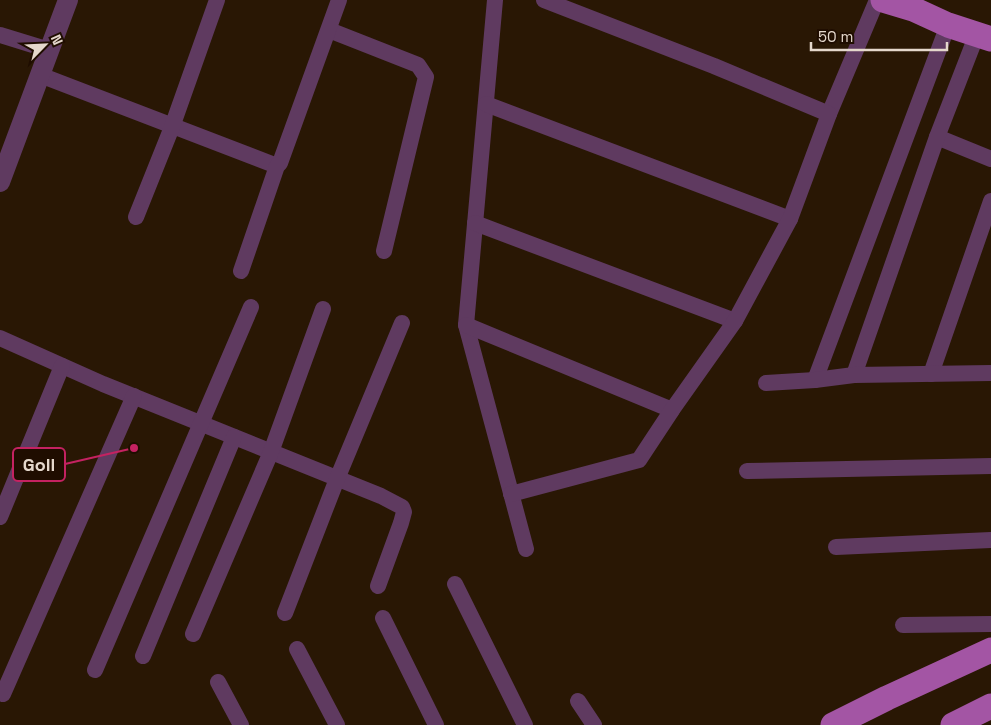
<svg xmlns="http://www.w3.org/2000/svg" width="991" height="725" font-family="'Space Grotesk',sans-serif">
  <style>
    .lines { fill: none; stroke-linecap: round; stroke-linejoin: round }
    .minor { stroke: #5f3a60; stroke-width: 16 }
    .tertiary { stroke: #5f3a60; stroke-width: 20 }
    .primary { stroke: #a355a4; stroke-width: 25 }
    .leader { fill: none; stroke: #c42261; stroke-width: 2 }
    .callout-dot { fill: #c42261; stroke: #1f0d00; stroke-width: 2 }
    .callout { fill: #1f0d00; stroke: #c42261; stroke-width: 2 }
    .callout-label { font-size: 18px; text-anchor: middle; font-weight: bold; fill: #e5d8cc }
  </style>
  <rect width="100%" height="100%" fill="#291704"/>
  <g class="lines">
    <g class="minor">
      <path d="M495 0 466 325 526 549"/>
      <path d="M329 30 418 65 426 77 384 251"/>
      <path d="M0 35 49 50"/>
      <path d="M40 75 277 166"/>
      <path d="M486 104 790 219"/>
      <path d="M829 114 877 0"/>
      <path d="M937 137 991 159"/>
      <path d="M136 217 172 127 217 0"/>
      <path d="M475 223 735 321"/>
      <path d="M241 271 277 166 280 163 339 0"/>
      <path d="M466 325 672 410"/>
      <path d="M0 338 103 384 381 496 402 507 404 512 401 523 378 586"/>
      <path d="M931 374 991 201"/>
      <path d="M854 375 937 137 977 34"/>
      <path d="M815 380 948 25"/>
      <path d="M766 383 815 380 854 375 991 373"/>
      <path d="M747 471 991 466"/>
      <path d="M511 494 639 460 672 410 735 321 790 219 829 114 714 66 544 0"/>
      <path d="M0 517 62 366"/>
      <path d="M836 547 991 540"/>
      <path d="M455 584 525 725"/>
      <path d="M285 613 337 479 402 323"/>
      <path d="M383 618 436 725"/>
      <path d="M903 625 991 624"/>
      <path d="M193 634 271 452 323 309"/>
      <path d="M297 649 337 725"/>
      <path d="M143 656 234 437"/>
      <path d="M95 670 251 307"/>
      <path d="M218 682 241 725"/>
      <path d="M3 694 134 396"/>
      <path d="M578 701 594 725"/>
    </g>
    <path class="tertiary" d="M0 182 68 0"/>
    <g class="primary">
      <path d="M883 0 913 9 948 25 991 39"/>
      <path d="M833 725 887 698 991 650"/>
      <path d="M953 725 991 706"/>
    </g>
  </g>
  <path class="leader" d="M134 448L65 464"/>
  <circle class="callout-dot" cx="134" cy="448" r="5"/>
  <rect class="callout" x="13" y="448" width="52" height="33" rx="5"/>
  <g class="callout-label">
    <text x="39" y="471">Goll</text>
  </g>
  <g transform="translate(45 45) rotate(66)" stroke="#1f0d00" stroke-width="4" paint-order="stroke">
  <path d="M0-4L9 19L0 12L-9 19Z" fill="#e5d8cc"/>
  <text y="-8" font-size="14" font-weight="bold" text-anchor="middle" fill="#e5d8cc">N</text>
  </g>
  <path d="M811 42v8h136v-8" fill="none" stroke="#e5d8cc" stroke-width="2.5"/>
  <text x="818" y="42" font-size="15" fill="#e5d8cc" stroke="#1f0d00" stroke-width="4" paint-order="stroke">50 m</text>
</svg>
